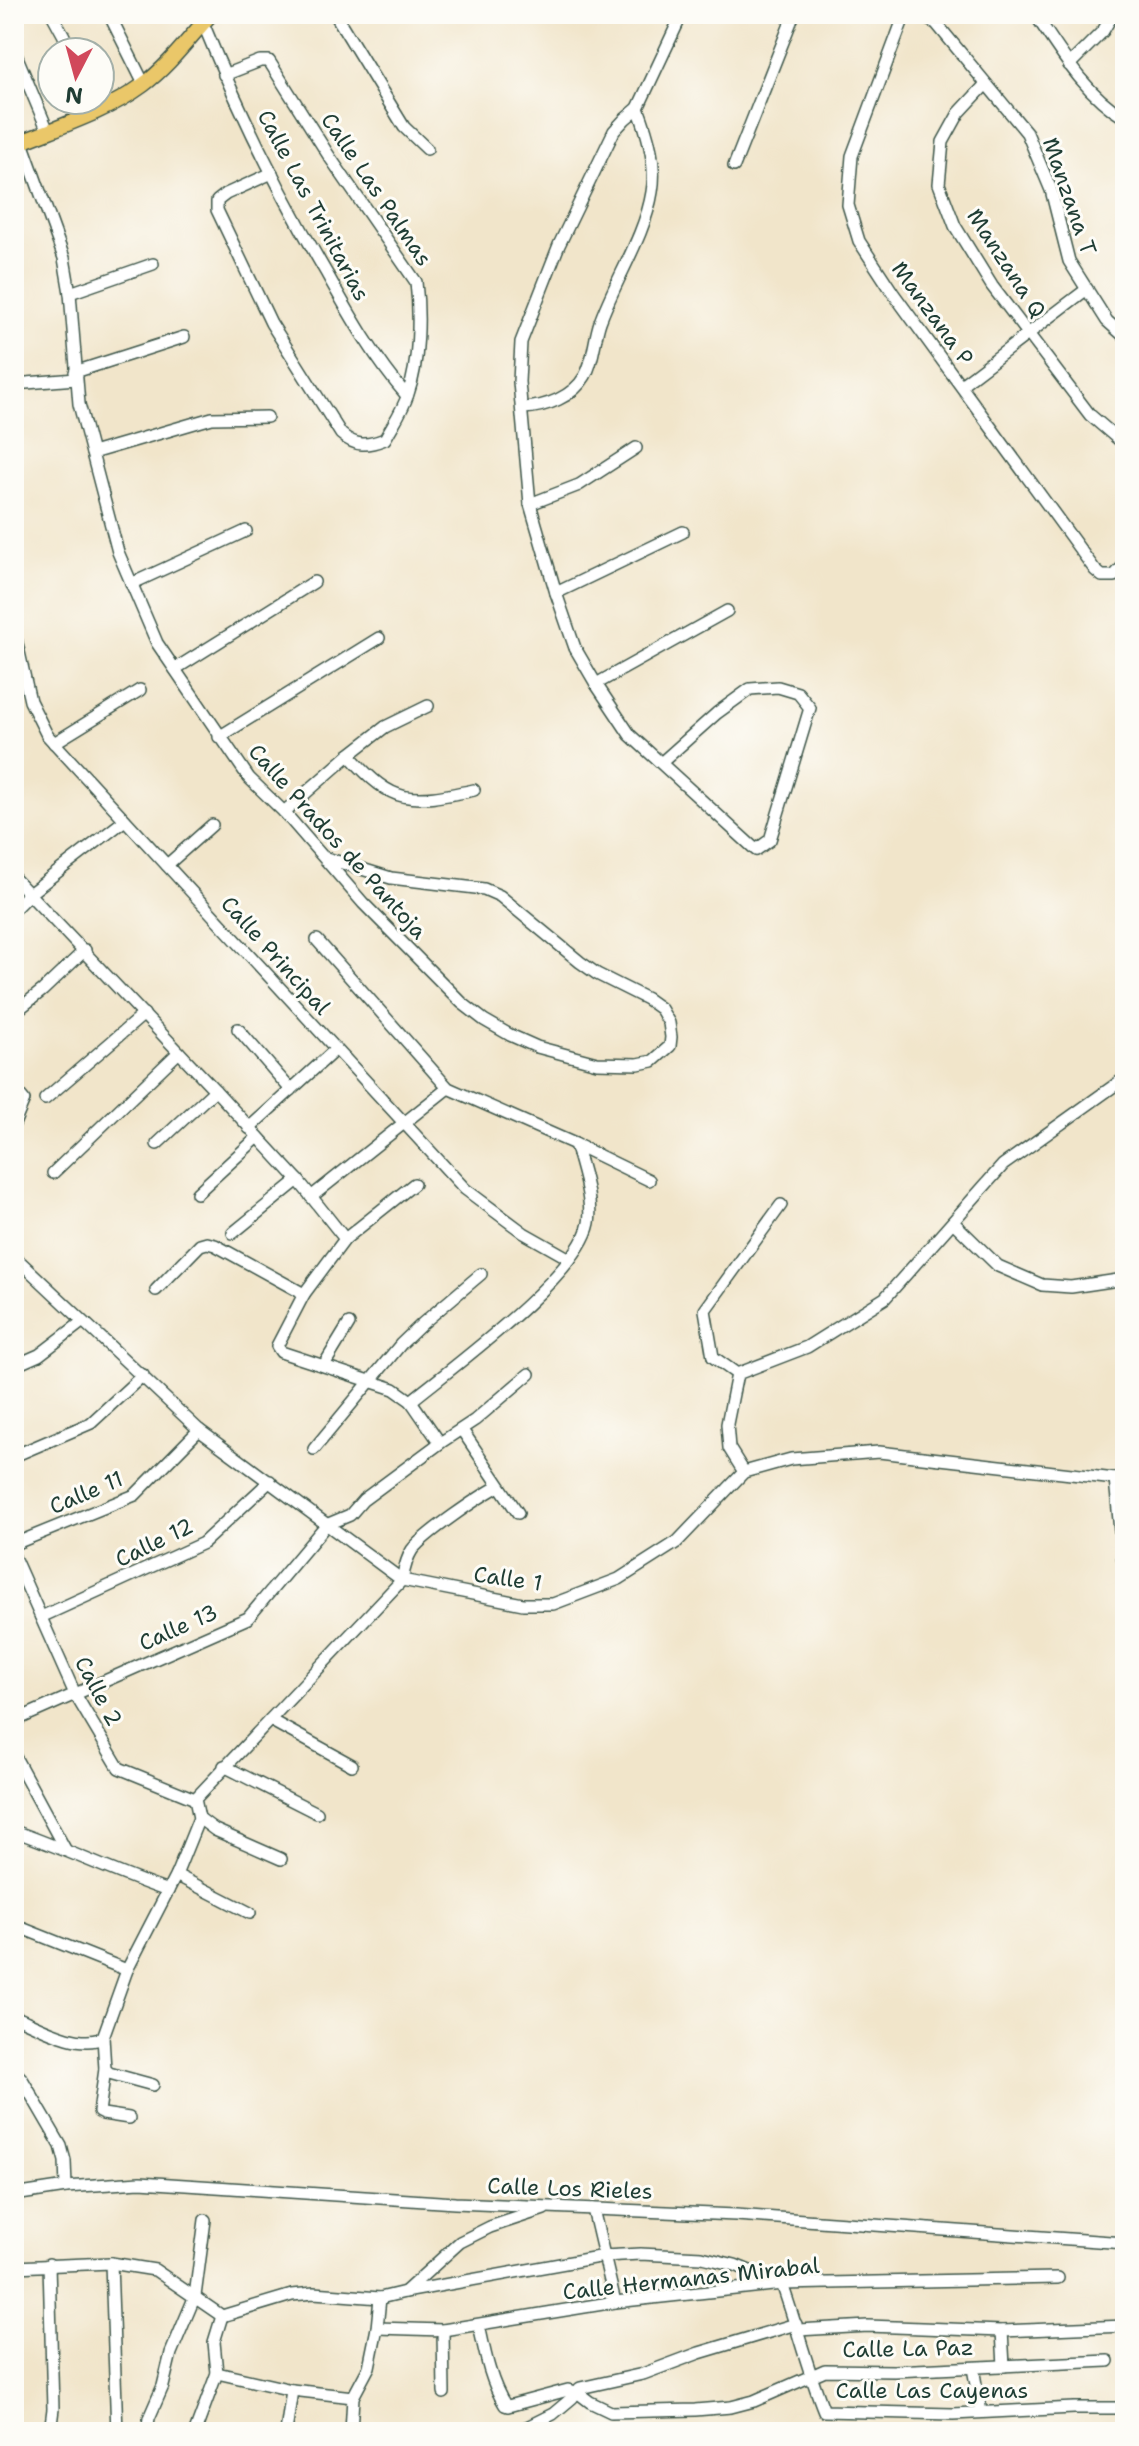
<svg xmlns="http://www.w3.org/2000/svg" width="1139" height="2446" font-family="'Shantell Sans',sans-serif">
  <style>
    .lines { fill: none; stroke-linecap: round; stroke-linejoin: round }
    .minor-casing { stroke: #3e564a; stroke-width: 14 }
    .major-casing { stroke: #3e564a; stroke-width: 17 }
    .minor { stroke: #fff; stroke-width: 11 }
    .major { stroke: #eac769; stroke-width: 14 }
    .labels { text-anchor: middle; stroke-width: 6; stroke-linejoin: round; paint-order: stroke }
    .street-label { font-size: 22px; fill: #1f3d34; stroke: #fdfcf7 }
  </style>
  <rect width="100%" height="100%" fill="#fdfcf7"/>
  <filter id="ink" filterUnits="userSpaceOnUse"><feTurbulence type="fractalNoise" baseFrequency=".0125" numOctaves="2"/><feDisplacementMap in="SourceGraphic" scale="16" xChannelSelector="R" yChannelSelector="G"/><feConvolveMatrix kernelMatrix="1 2 1 2 8 2 1 2 1" color-interpolation-filters="sRGB"/></filter>
  <filter id="wash" filterUnits="userSpaceOnUse"><feTurbulence type="fractalNoise" baseFrequency=".006" numOctaves="4" result="noise"/><feDisplacementMap in="SourceGraphic" scale="32" xChannelSelector="R" yChannelSelector="G"/><feGaussianBlur stdDeviation="1.8" result="paint"/><feColorMatrix in="noise" values="0 0 0 0 0 0 0 0 0 0 0 0 0 0 0 0 0 1.4 0 .05"/><feComposite in="paint" operator="in"/></filter>
  <g filter="url(#wash)">
    <rect width="100%" height="100%" fill="#f1e5ca"/>
  </g>
  <g filter="url(#ink)">
    <g class="lines">
      <g class="minor-casing">
        <g id="minor">
          <path d="M52 14 64 36 69 52"/>
          <path d="M109 14 144 84"/>
          <path d="M335 14 404 127 427 149"/>
          <path d="M905 14 852 156 848 205 859 241 893 293 1095 570 1102 576H1114L1125 564"/>
          <path d="M916 14 936 23 1027 133 1051 190 1069 261 1107 321 1125 337"/>
          <path d="M1035 14C1061 53 1084 93 1125 118"/>
          <path d="M203 23C238 109 280 194 327 274 351 317 375 359 407 396"/>
          <path d="M14 50 48 131"/>
          <path d="M1069 65 1103 31 1113 14"/>
          <path d="M224 75 260 61H269L329 156 416 282C420 315 419 363 408 394 403 410 393 424 385 439 367 446 356 447 341 434L271 323 217 210V201L226 194 272 173"/>
          <path d="M986 84 959 113 943 142 939 184 955 226 992 286 1090 415 1125 445"/>
          <path d="M83 100 87 115"/>
          <path d="M22 142 64 258 70 293 79 404 118 552 157 643 249 778 284 812 363 903 462 1003 484 1020 510 1035 537 1047 597 1063 638 1064 653 1061 670 1046 671 1037 669 1023 661 1009 647 999 597 974 580 962 500 896 484 889 391 878 323 857"/>
          <path d="M734 166 794 14"/>
          <path d="M70 293 153 264"/>
          <path d="M75 372 184 337"/>
          <path d="M14 384 76 379"/>
          <path d="M961 385 1087 289"/>
          <path d="M523 408C546 407 573 397 585 376 594 361 594 339 600 322 615 280 645 236 652 192 657 164 648 134 638 108"/>
          <path d="M92 453 212 418 267 417"/>
          <path d="M530 504 579 485 636 448"/>
          <path d="M131 584 246 531"/>
          <path d="M556 593 683 532"/>
          <path d="M14 630 30 701 47 735 465 1189 524 1233 570 1259"/>
          <path d="M175 669 314 582"/>
          <path d="M596 684 727 611"/>
          <path d="M219 737 379 638"/>
          <path d="M54 743 140 690"/>
          <path d="M349 755C394 806 410 803 474 790"/>
          <path d="M662 762 717 713 750 689 778 687 798 693 810 708 770 840 756 850 630 735 596 684 575 648 556 593 530 504 519 382 521 342 559 245 614 131 625 119 638 108 682 14"/>
          <path d="M284 812 349 755 385 727 428 706"/>
          <path d="M167 865 212 825"/>
          <path d="M14 878 215 1090 298 1180 345 1239"/>
          <path d="M14 909 29 894 125 820"/>
          <path d="M317 940 448 1088 575 1144 649 1180"/>
          <path d="M14 1013 43 990 85 950"/>
          <path d="M238 1029 291 1090"/>
          <path d="M14 1088 24 1100 14 1124"/>
          <path d="M45 1099 144 1014"/>
          <path d="M249 1128 336 1049"/>
          <path d="M157 1144 215 1090"/>
          <path d="M53 1173 179 1052"/>
          <path d="M414 1184 345 1239 304 1294 277 1346 281 1352 394 1389 411 1401 440 1443"/>
          <path d="M197 1193 258 1137"/>
          <path d="M311 1197 448 1088"/>
          <path d="M781 1205 705 1310 713 1357 737 1374 807 1347 885 1298 1003 1165 1125 1078"/>
          <path d="M953 1222 998 1266 1042 1285 1071 1287 1125 1279"/>
          <path d="M233 1233 298 1180"/>
          <path d="M14 1256 199 1430 402 1580 523 1604H553L619 1579 677 1542 744 1472 791 1459 879 1452 1115 1479 1125 1478"/>
          <path d="M156 1290 200 1245 207 1243 215 1245 304 1294"/>
          <path d="M324 1365 349 1324"/>
          <path d="M14 1366 39 1355 82 1322"/>
          <path d="M737 1374 727 1424 729 1448 744 1472"/>
          <path d="M411 1401C454 1366 579 1275 589 1223 593 1201 581 1165 575 1144"/>
          <path d="M462 1430 518 1513"/>
          <path d="M314 1449 401 1344 423 1323 481 1274"/>
          <path d="M14 1456 91 1423 143 1375"/>
          <path d="M1115 1479 1125 1582"/>
          <path d="M14 1544 135 1495 199 1430"/>
          <path d="M14 1557 75 1694 119 1768 195 1799"/>
          <path d="M41 1617 203 1543 270 1481"/>
          <path d="M270 1720 352 1765"/>
          <path d="M14 1721 248 1618 326 1525 350 1515 363 1500 440 1443 475 1420 529 1374"/>
          <path d="M14 1755 65 1849"/>
          <path d="M224 1766 317 1813"/>
          <path d="M199 1818 215 1830 281 1859"/>
          <path d="M14 1831C66 1849 115 1873 168 1891"/>
          <path d="M176 1875 250 1913"/>
          <path d="M14 1925 127 1970"/>
          <path d="M14 2016C36 2025 81 2051 103 2037"/>
          <path d="M105 2069 99 2112 103 2114 129 2118"/>
          <path d="M14 2071 22 2079 61 2146 65 2161 66 2187"/>
          <path d="M153 2085 109 2073 105 2069 103 2037 127 1970 176 1875 199 1818 195 1799 402 1580C404 1570 406 1559 412 1550 424 1534 480 1496 499 1486"/>
          <path d="M14 2195 66 2187 140 2182 455 2203 736 2215 1125 2243"/>
          <path d="M593 2209 615 2302"/>
          <path d="M111 2263 117 2432"/>
          <path d="M49 2264 53 2409 50 2432"/>
          <path d="M14 2267 111 2263 155 2270 222 2316"/>
          <path d="M405 2292 604 2256 640 2254 702 2257 735 2265 782 2284C797 2326 807 2369 824 2411L953 2414 1074 2408H1125"/>
          <path d="M222 2316 292 2295 314 2293 380 2298 405 2292 460 2242 490 2227 544 2209"/>
          <path d="M479 2325C485 2353 490 2381 505 2405L508 2406 568 2390 577 2392 590 2402 611 2412 695 2410 731 2407 754 2401 825 2370 894 2371 1108 2361"/>
          <path d="M377 2328 443 2330 615 2302 782 2284 1058 2278"/>
          <path d="M443 2330 444 2393"/>
          <path d="M798 2330 868 2326 1002 2331 1125 2326"/>
          <path d="M1002 2331 1004 2366"/>
          <path d="M973 2368 981 2412"/>
          <path d="M217 2373 292 2390 353 2397"/>
          <path d="M147 2432 149 2418 163 2386 171 2353 195 2296 205 2220"/>
          <path d="M195 2432 217 2373 214 2342 222 2316"/>
          <path d="M286 2432 292 2390"/>
          <path d="M351 2432 353 2397 369 2367 377 2328 380 2298"/>
          <path d="M508 2432 527 2427 553 2414 572 2398 580 2388 643 2374 699 2353 796 2324"/>
        </g>
      </g>
      <g class="major-casing">
        <path id="major" d="M14 145C57 127 105 113 143 85 169 66 189 38 211 14"/>
      </g>
      <use href="#minor" class="minor"/>
      <use href="#major" class="major"/>
    </g>
  </g>
  <g class="labels">
    <g class="street-label">
      <text transform="translate(377 189) rotate(56)" y="8">Calle Las Palmas</text>
      <text transform="translate(1070 196) rotate(71)" y="8">Manzana T</text>
      <text transform="translate(314 205) rotate(62)" y="8">Calle Las Trinitarias</text>
      <text transform="translate(1007 263) rotate(57)" y="8">Manzana Q</text>
      <text transform="translate(933 313) rotate(54)" y="8">Manzana P</text>
      <text transform="translate(338 841) rotate(48)" y="8">Calle Prados de Pantoja</text>
      <text transform="translate(276 955) rotate(48)" y="8">Calle Principal</text>
      <text transform="translate(86 1492) rotate(-23)" y="8">Calle 11</text>
      <text transform="translate(154 1542) rotate(-26)" y="8">Calle 12</text>
      <text transform="translate(508 1578) rotate(8)" y="8">Calle 1</text>
      <text transform="translate(178 1627) rotate(-24)" y="8">Calle 13</text>
      <text transform="translate(99 1691) rotate(62)" y="8">Calle 2</text>
      <text transform="translate(570 2188) rotate(2)" y="8">Calle Los Rieles</text>
      <text transform="translate(691 2278) rotate(-6)" y="8">Calle Hermanas Mirabal</text>
      <text transform="translate(908 2348) rotate(-1)" y="8">Calle La Paz</text>
      <text x="932" y="2398">Calle Las Cayenas</text>
    </g>
  </g>
  <rect width="1139" height="2446" fill="none" stroke="#fdfcf7" stroke-width="48"/>
  <g transform="translate(76 76) rotate(186)"><circle r="38" fill="#fdfcf7" stroke="#a4b0a9" stroke-width="2"/>
  <path d="M0-6L14 30L0 20L-14 30Z" fill="#d1495b"/>
  <text y="-12" font-size="22" font-weight="bold" text-anchor="middle" fill="#1f3d34">N</text>
  </g>
</svg>
